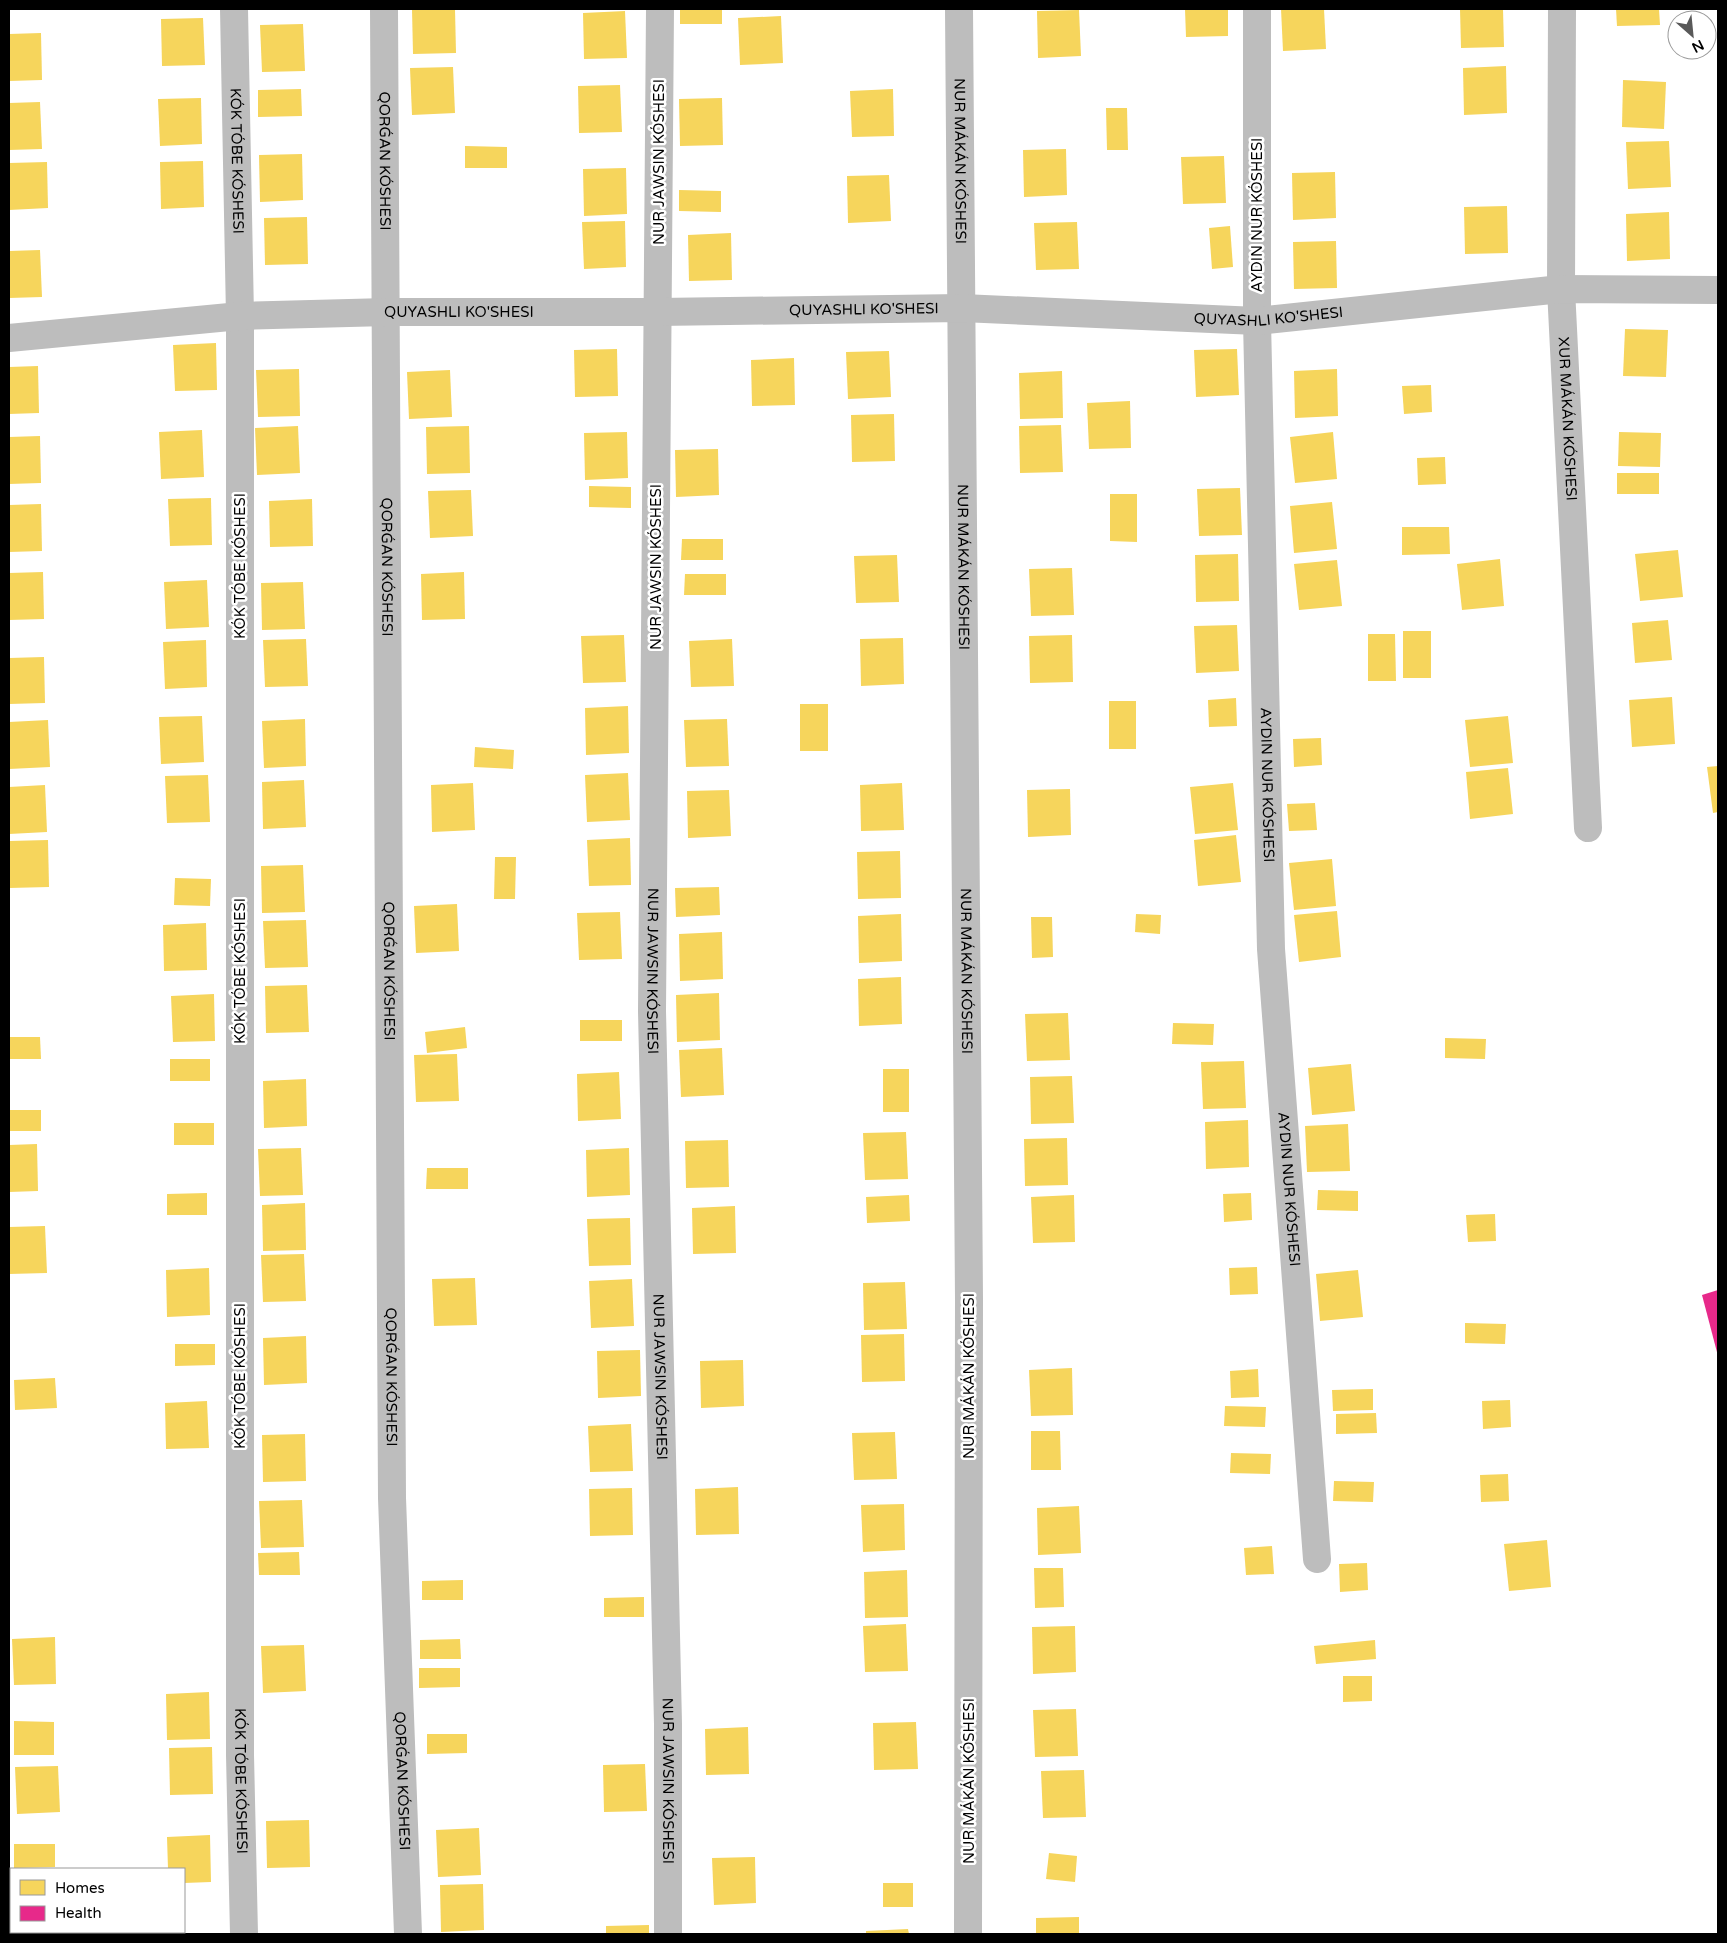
<svg xmlns="http://www.w3.org/2000/svg" width="1727" height="1943" font-family="'Varela Round',sans-serif">
  <style>
    .homes { fill: #f6d55c }
    .health { fill: #e7298a }
    .lines { fill: none; stroke-linecap: round; stroke-linejoin: round }
    .minor { stroke: #bdbdbd; stroke-width: 28 }
    .labels { text-anchor: middle; stroke-width: 5; stroke-linejoin: round; paint-order: stroke }
    .street-label { font-size: 15px; fill: #000; stroke: #fff }
  </style>
  <rect width="100%" height="100%" fill="#fff"/>
  <g class="homes">
    <path d="M412 9H455L456 53 413 54Z"/>
    <rect x="680" y="9" width="42" height="15"/>
    <path d="M1185 9H1228V36L1186 37Z"/>
    <path d="M1281 9H1324L1326 49 1283 51Z"/>
    <path d="M1460 9H1503L1504 47 1461 48Z"/>
    <path d="M1616 9H1659L1660 25 1617 26Z"/>
    <path d="M1079 10 1081 56 1038 58 1037 11Z"/>
    <path d="M625 11 627 58 584 59 583 13Z"/>
    <path d="M781 16 783 63 740 65 738 18Z"/>
    <path d="M203 18 205 65 162 66 161 19Z"/>
    <path d="M303 24 305 71 262 72 260 25Z"/>
    <path d="M41 33 42 80 9 81V34Z"/>
    <path d="M1506 66 1507 113 1464 115 1463 68Z"/>
    <path d="M453 67 455 113 412 115 410 68Z"/>
    <path d="M1623 80 1666 82 1664 129 1622 127Z"/>
    <path d="M620 85 622 132 579 133 578 86Z"/>
    <path d="M301 89 302 116 258 117V90Z"/>
    <path d="M893 89 894 136 852 137 850 91Z"/>
    <path d="M201 98 202 144 160 146 158 99Z"/>
    <path d="M722 98 723 145 680 146 679 99Z"/>
    <path d="M40 102 42 149 9 150V103Z"/>
    <path d="M1106 108H1127L1128 150H1107Z"/>
    <path d="M1669 141 1671 187 1628 189 1626 142Z"/>
    <path d="M465 146 507 147V168H465Z"/>
    <path d="M1066 149 1067 195 1024 197 1023 150Z"/>
    <path d="M302 154 303 200 260 202 259 155Z"/>
    <path d="M1224 156 1226 203 1183 204 1181 157Z"/>
    <path d="M203 161 204 207 161 209 160 162Z"/>
    <path d="M47 162 48 208 9 210V163Z"/>
    <path d="M626 168 627 214 584 216 583 169Z"/>
    <path d="M1335 172 1336 218 1293 220 1292 173Z"/>
    <path d="M889 175 891 221 848 223 847 176Z"/>
    <path d="M679 190 721 191V212L679 211Z"/>
    <path d="M1507 206 1508 253 1465 254 1464 207Z"/>
    <path d="M1669 212 1670 259 1627 261 1626 214Z"/>
    <path d="M307 217 308 264 265 265 264 218Z"/>
    <path d="M625 221 626 267 584 269 582 222Z"/>
    <path d="M1077 222 1079 269 1036 270 1034 223Z"/>
    <path d="M1230 226 1233 267 1212 269 1209 228Z"/>
    <path d="M731 233 732 280 689 281 688 235Z"/>
    <path d="M1336 241 1337 288 1294 289 1293 242Z"/>
    <path d="M40 250 42 297 9 298V251Z"/>
    <path d="M1625 329 1668 330 1666 377 1623 376Z"/>
    <path d="M216 343 217 390 175 391 173 345Z"/>
    <path d="M617 349 618 396 575 397 574 350Z"/>
    <path d="M1237 349 1239 395 1196 397 1194 350Z"/>
    <path d="M889 351 891 397 848 399 846 352Z"/>
    <path d="M794 358 795 405 752 406 751 360Z"/>
    <path d="M38 366 39 413 9 414V367Z"/>
    <path d="M299 369 300 416 258 417 256 370Z"/>
    <path d="M1337 369 1338 416 1295 418 1294 371Z"/>
    <path d="M450 370 452 417 409 419 407 372Z"/>
    <path d="M1062 371 1063 418 1020 419 1019 373Z"/>
    <path d="M1431 385 1432 412 1404 414 1402 386Z"/>
    <path d="M1130 401 1131 448 1089 449 1087 403Z"/>
    <path d="M894 414 895 461 852 462 851 415Z"/>
    <path d="M1061 425 1063 472 1020 473 1019 426Z"/>
    <path d="M298 426 300 473 257 475 255 428Z"/>
    <path d="M469 426 470 473 427 474 426 427Z"/>
    <path d="M202 430 204 477 161 479 159 432Z"/>
    <path d="M627 432 628 478 585 480 584 433Z"/>
    <path d="M1333 432 1337 479 1295 483 1290 437Z"/>
    <path d="M1619 432 1661 433 1660 467 1618 466Z"/>
    <path d="M40 436 41 483 9 484V437Z"/>
    <path d="M718 449 719 495 676 497 675 450Z"/>
    <path d="M1445 457 1446 484 1418 485 1417 458Z"/>
    <rect x="1617" y="473" width="42" height="21"/>
    <path d="M589 486 631 487V508L589 507Z"/>
    <path d="M1240 488 1242 535 1199 536 1197 489Z"/>
    <path d="M471 490 473 536 430 538 428 491Z"/>
    <path d="M1110 494H1137V542L1110 541Z"/>
    <path d="M211 498 212 545 170 546 168 499Z"/>
    <path d="M312 499 313 546 270 547 269 501Z"/>
    <path d="M1332 502 1337 549 1294 553 1290 506Z"/>
    <path d="M41 504 42 551 9 552V505Z"/>
    <path d="M1402 527H1449L1450 554 1402 555Z"/>
    <path d="M682 539H723V560H681Z"/>
    <path d="M1678 550 1683 597 1640 601 1635 554Z"/>
    <path d="M1238 554 1239 601 1196 602 1195 555Z"/>
    <path d="M897 555 899 602 856 603 854 556Z"/>
    <path d="M1500 559 1504 606 1462 610 1457 564Z"/>
    <path d="M1337 560 1342 606 1299 610 1294 564Z"/>
    <path d="M1072 568 1074 615 1031 616 1029 569Z"/>
    <path d="M43 572 44 619 9 620V573Z"/>
    <path d="M464 572 465 619 422 620 421 574Z"/>
    <path d="M685 574H726V595H684Z"/>
    <path d="M207 580 209 627 166 629 164 582Z"/>
    <path d="M303 582 305 629 262 630 261 583Z"/>
    <path d="M1668 620 1672 660 1635 663 1632 623Z"/>
    <path d="M1237 625 1239 671 1196 673 1194 626Z"/>
    <rect x="1403" y="631" width="28" height="47"/>
    <path d="M1368 634H1395L1396 681H1368Z"/>
    <path d="M624 635 626 682 583 683 581 636Z"/>
    <path d="M1072 635 1073 682 1030 683 1029 636Z"/>
    <path d="M903 638 904 684 861 686 860 639Z"/>
    <path d="M306 639 308 686 265 687 263 640Z"/>
    <path d="M732 639 734 686 691 687 689 641Z"/>
    <path d="M206 640 207 687 165 689 163 642Z"/>
    <path d="M44 657 45 703 9 704V658Z"/>
    <path d="M1672 697 1675 744 1632 747 1629 700Z"/>
    <path d="M1236 698 1237 726 1209 727 1208 700Z"/>
    <rect x="1109" y="701" width="27" height="48"/>
    <rect x="800" y="704" width="28" height="47"/>
    <path d="M628 706 629 753 586 755 585 708Z"/>
    <path d="M202 716 204 762 161 764 159 717Z"/>
    <path d="M1508 716 1513 763 1470 767 1465 720Z"/>
    <path d="M305 719 306 766 264 768 262 721Z"/>
    <path d="M727 719 729 766 686 767 684 720Z"/>
    <path d="M48 720 50 767 9 769V722Z"/>
    <path d="M1321 738 1322 765 1294 767 1293 739Z"/>
    <path d="M475 747 514 750 513 769 474 767Z"/>
    <path d="M1718 766V812L1713 813 1707 767Z"/>
    <path d="M1508 768 1513 814 1470 819 1466 772Z"/>
    <path d="M628 773 630 820 587 822 585 775Z"/>
    <path d="M208 775 210 822 167 823 165 776Z"/>
    <path d="M304 780 306 827 263 829 262 782Z"/>
    <path d="M473 783 475 830 432 832 431 785Z"/>
    <path d="M902 783 904 830 861 831 860 785Z"/>
    <path d="M1233 783 1238 830 1195 834 1190 787Z"/>
    <path d="M45 785 47 832 9 834V787Z"/>
    <path d="M1070 789 1071 835 1028 837 1027 790Z"/>
    <path d="M729 790 731 836 688 838 687 791Z"/>
    <path d="M1315 803 1317 830 1289 831 1287 804Z"/>
    <path d="M1236 835 1241 882 1198 886 1194 840Z"/>
    <path d="M630 838 631 885 589 886 587 840Z"/>
    <path d="M48 840 49 887 9 888V841Z"/>
    <path d="M900 851 901 898 858 899 857 852Z"/>
    <path d="M495 857H516L515 899H494Z"/>
    <path d="M1332 859 1336 906 1294 910 1289 863Z"/>
    <path d="M303 865 305 912 262 913 261 866Z"/>
    <path d="M175 878 211 879 210 906 174 905Z"/>
    <path d="M719 887 720 915 676 917 675 888Z"/>
    <path d="M457 904 459 951 416 953 414 906Z"/>
    <path d="M1337 911 1341 957 1299 962 1294 915Z"/>
    <path d="M620 912 622 959 579 960 577 913Z"/>
    <path d="M901 914 902 961 859 963 858 916Z"/>
    <path d="M1136 914 1161 915 1160 934 1135 932Z"/>
    <path d="M1031 917H1052L1053 957 1032 958Z"/>
    <path d="M306 920 308 967 265 968 263 921Z"/>
    <path d="M206 923 207 970 164 971 163 925Z"/>
    <path d="M722 932 723 979 680 981 679 934Z"/>
    <path d="M901 977 902 1024 859 1026 858 979Z"/>
    <path d="M307 985 309 1032 266 1033 265 986Z"/>
    <path d="M719 993 720 1040 677 1042 676 995Z"/>
    <path d="M214 994 215 1041 173 1042 171 996Z"/>
    <path d="M1068 1013 1070 1060 1027 1061 1025 1014Z"/>
    <rect x="580" y="1020" width="42" height="21"/>
    <path d="M1173 1023 1214 1024 1213 1045 1172 1044Z"/>
    <path d="M465 1027 467 1048 427 1053 425 1032Z"/>
    <path d="M9 1037H40L41 1059H9Z"/>
    <path d="M1445 1038 1486 1039 1485 1059 1445 1058Z"/>
    <path d="M722 1048 724 1095 681 1097 679 1050Z"/>
    <path d="M457 1054 459 1101 416 1102 414 1055Z"/>
    <rect x="170" y="1059" width="40" height="22"/>
    <path d="M1244 1061 1246 1108 1203 1109 1201 1062Z"/>
    <path d="M1351 1064 1355 1111 1312 1115 1308 1068Z"/>
    <rect x="883" y="1069" width="26" height="43"/>
    <path d="M619 1072 621 1119 578 1121 577 1074Z"/>
    <path d="M1072 1076 1074 1123 1031 1124 1030 1077Z"/>
    <path d="M306 1079 307 1126 264 1128 263 1081Z"/>
    <rect x="9" y="1110" width="32" height="21"/>
    <path d="M1248 1120 1249 1167 1206 1169 1205 1122Z"/>
    <rect x="174" y="1123" width="40" height="22"/>
    <path d="M1348 1124 1350 1171 1307 1172 1305 1126Z"/>
    <path d="M906 1132 908 1179 865 1180 863 1133Z"/>
    <path d="M1067 1138 1068 1185 1025 1186 1024 1139Z"/>
    <path d="M728 1140 729 1187 686 1188 685 1141Z"/>
    <path d="M37 1144 38 1191 9 1192V1145Z"/>
    <path d="M301 1148 303 1195 260 1196 258 1149Z"/>
    <path d="M629 1148 630 1195 587 1197 586 1150Z"/>
    <path d="M427 1168H468V1189H426Z"/>
    <path d="M1318 1190 1358 1191V1211L1317 1210Z"/>
    <path d="M207 1193V1215H167V1194Z"/>
    <path d="M1251 1193 1252 1220 1224 1222 1223 1194Z"/>
    <path d="M909 1195 910 1221 867 1223 866 1197Z"/>
    <path d="M1074 1195 1075 1242 1033 1243 1031 1197Z"/>
    <path d="M305 1203 306 1250 263 1251 262 1205Z"/>
    <path d="M735 1206 736 1253 693 1254 692 1208Z"/>
    <path d="M1495 1214 1496 1241 1468 1242 1466 1215Z"/>
    <path d="M630 1218 631 1265 589 1266 587 1219Z"/>
    <path d="M45 1226 47 1273 9 1274V1227Z"/>
    <path d="M304 1254 306 1301 263 1302 261 1255Z"/>
    <path d="M1257 1267 1258 1294 1230 1295 1229 1268Z"/>
    <path d="M209 1268 210 1315 167 1317 166 1270Z"/>
    <path d="M1358 1270 1363 1317 1320 1321 1316 1274Z"/>
    <path d="M475 1278 477 1325 434 1326 432 1279Z"/>
    <path d="M632 1279 634 1326 591 1328 589 1281Z"/>
    <path d="M905 1282 907 1329 864 1330 863 1283Z"/>
    <path d="M1465 1323 1506 1324 1505 1344 1465 1343Z"/>
    <path d="M904 1334 905 1381 862 1382 861 1335Z"/>
    <path d="M306 1336 307 1383 264 1385 263 1338Z"/>
    <path d="M175 1344H215V1365L175 1366Z"/>
    <path d="M640 1350 641 1396 598 1398 597 1351Z"/>
    <path d="M743 1360 744 1406 701 1408 700 1361Z"/>
    <path d="M1072 1368 1073 1415 1031 1416 1029 1370Z"/>
    <path d="M1258 1369 1259 1397 1231 1398 1230 1371Z"/>
    <path d="M55 1378 57 1408 15 1410 14 1380Z"/>
    <path d="M1373 1389V1410L1333 1411 1332 1390Z"/>
    <path d="M1510 1400 1511 1427 1483 1429 1482 1401Z"/>
    <path d="M207 1401 209 1448 166 1449 165 1403Z"/>
    <path d="M1225 1406 1266 1407 1265 1427 1224 1426Z"/>
    <path d="M1376 1413 1377 1433 1336 1434V1414Z"/>
    <path d="M631 1424 633 1471 590 1472 588 1426Z"/>
    <path d="M1031 1431H1060L1061 1470H1031Z"/>
    <path d="M895 1432 897 1479 854 1480 852 1433Z"/>
    <path d="M305 1434 306 1481 263 1482 262 1435Z"/>
    <path d="M1231 1453 1271 1454 1270 1474 1230 1473Z"/>
    <path d="M1508 1474 1509 1501 1481 1502 1480 1475Z"/>
    <path d="M1334 1481 1374 1482 1373 1502 1333 1501Z"/>
    <path d="M738 1487 739 1534 696 1535 695 1489Z"/>
    <path d="M632 1488 633 1535 590 1536 589 1489Z"/>
    <path d="M302 1500 304 1547 261 1548 259 1501Z"/>
    <path d="M904 1504 905 1550 863 1552 861 1505Z"/>
    <path d="M1079 1506 1081 1553 1038 1555 1037 1508Z"/>
    <path d="M1547 1540 1551 1587 1509 1591 1504 1544Z"/>
    <path d="M1272 1546 1274 1574 1246 1575 1244 1548Z"/>
    <path d="M299 1552 300 1575H259L258 1553Z"/>
    <path d="M1367 1563 1368 1590 1340 1592 1339 1564Z"/>
    <path d="M1034 1568H1063L1064 1607 1035 1608Z"/>
    <path d="M907 1570 908 1617 865 1618 864 1572Z"/>
    <path d="M463 1580V1600H422V1581Z"/>
    <path d="M644 1597V1617H604V1598Z"/>
    <path d="M906 1624 908 1671 865 1672 863 1626Z"/>
    <path d="M1075 1626 1076 1672 1033 1674 1032 1627Z"/>
    <path d="M55 1637 56 1684 14 1685 12 1639Z"/>
    <path d="M460 1639 461 1659H420V1640Z"/>
    <path d="M1375 1640 1376 1659 1316 1664 1314 1646Z"/>
    <path d="M304 1645 306 1691 263 1693 261 1646Z"/>
    <path d="M419 1668H460V1687L419 1688Z"/>
    <path d="M1343 1676H1372V1701L1343 1702Z"/>
    <path d="M209 1692 210 1739 167 1740 166 1694Z"/>
    <path d="M1076 1709 1078 1756 1035 1757 1033 1710Z"/>
    <path d="M14 1721 54 1722V1755H14Z"/>
    <path d="M916 1722 918 1769 874 1770 873 1723Z"/>
    <path d="M748 1727 749 1774 706 1775 705 1729Z"/>
    <path d="M427 1734H467V1753L427 1754Z"/>
    <path d="M212 1747 213 1794 170 1795 169 1748Z"/>
    <path d="M645 1764 647 1811 604 1812 603 1765Z"/>
    <path d="M58 1766 60 1812 17 1814 15 1767Z"/>
    <path d="M1084 1770 1086 1817 1043 1818 1041 1771Z"/>
    <path d="M309 1820 310 1867 267 1868 266 1821Z"/>
    <path d="M479 1828 481 1875 438 1877 436 1830Z"/>
    <path d="M210 1835 211 1882 184 1883V1869H168L167 1837Z"/>
    <path d="M14 1844H55V1867L14 1868Z"/>
    <path d="M1049 1853 1077 1856 1075 1882 1046 1879Z"/>
    <path d="M755 1857 756 1903 714 1905 712 1858Z"/>
    <rect x="883" y="1883" width="30" height="24"/>
    <path d="M483 1884 484 1930 441 1932 440 1885Z"/>
    <path d="M1079 1917V1934H1036V1918Z"/>
    <path d="M649 1925V1934H606V1926Z"/>
    <path d="M908 1929 909 1934H866V1931Z"/>
  </g>
  <path class="health" d="M1718 1290V1356L1702 1295Z"/>
  <g class="lines">
    <g class="minor">
      <path id="s1" d="M234 9 240 316V1755L244 1934"/>
      <path id="s2" d="M384 9 392 1498 408 1934"/>
      <path id="s3" d="M660 9 652 1011 668 1724V1934"/>
      <path id="s4" d="M959 9 969 1299 968 1934"/>
      <path id="s5" d="M1257 9V321L1271 949 1317 1559"/>
      <path id="s6" d="M1562 9 1561 289 1588 828"/>
      <path id="s7" d="M9 338 240 316 387 312H658L962 308 1257 321 1561 289 1718 290"/>
    </g>
  </g>
  <g class="labels">
    <g class="street-label">
      <text dy="5" stroke="none"><textPath href="#s1" startOffset="152">KÓK TÓBE KÓSHESI</textPath></text>
      <text dy="5" stroke="none"><textPath href="#s2" startOffset="152">QORǴAN KÓSHESI</textPath></text>
      <text transform="translate(659 162) rotate(-90)" y="5">NUR JAWSIN KÓSHESI</text>
      <text dy="5" stroke="none"><textPath href="#s4" startOffset="152">NUR MÁKÁN KÓSHESI</textPath></text>
      <text transform="translate(1257 215) rotate(-90)" y="5">AYDIN NUR KÓSHESI</text>
      <text dy="5" stroke="none"><textPath href="#s7" startOffset="856">QUYASHLI KO'SHESI</textPath></text>
      <text dy="5" stroke="none"><textPath href="#s7" startOffset="451">QUYASHLI KO'SHESI</textPath></text>
      <text dy="5" stroke="none"><textPath href="#s7" startOffset="1261">QUYASHLI KO'SHESI</textPath></text>
      <text dy="5" stroke="none"><textPath href="#s6" startOffset="410">XUR MÁKÁN KÓSHESI</textPath></text>
      <text transform="translate(240 566) rotate(-90)" y="5">KÓK TÓBE KÓSHESI</text>
      <text dy="5" stroke="none"><textPath href="#s4" startOffset="558">NUR MÁKÁN KÓSHESI</textPath></text>
      <text dy="5" stroke="none"><textPath href="#s2" startOffset="558">QORǴAN KÓSHESI</textPath></text>
      <text transform="translate(656 567) rotate(-90)" y="5">NUR JAWSIN KÓSHESI</text>
      <text dy="5" stroke="none"><textPath href="#s5" startOffset="776">AYDIN NUR KÓSHESI</textPath></text>
      <text transform="translate(240 971) rotate(-90)" y="5">KÓK TÓBE KÓSHESI</text>
      <text dy="5" stroke="none"><textPath href="#s4" startOffset="962">NUR MÁKÁN KÓSHESI</textPath></text>
      <text dy="5" stroke="none"><textPath href="#s2" startOffset="962">QORǴAN KÓSHESI</textPath></text>
      <text dy="5" stroke="none"><textPath href="#s3" startOffset="962">NUR JAWSIN KÓSHESI</textPath></text>
      <text dy="5" stroke="none"><textPath href="#s5" startOffset="1181">AYDIN NUR KÓSHESI</textPath></text>
      <text transform="translate(240 1376) rotate(-90)" y="5">KÓK TÓBE KÓSHESI</text>
      <text dy="5" stroke="none"><textPath href="#s3" startOffset="1368">NUR JAWSIN KÓSHESI</textPath></text>
      <text transform="translate(969 1376) rotate(-90)" y="5">NUR MÁKÁN KÓSHESI</text>
      <text dy="5" stroke="none"><textPath href="#s2" startOffset="1368">QORǴAN KÓSHESI</textPath></text>
      <text dy="5" stroke="none"><textPath href="#s1" startOffset="1772">KÓK TÓBE KÓSHESI</textPath></text>
      <text dy="5" stroke="none"><textPath href="#s2" startOffset="1772">QORǴAN KÓSHESI</textPath></text>
      <text dy="5" stroke="none"><textPath href="#s3" startOffset="1772">NUR JAWSIN KÓSHESI</textPath></text>
      <text transform="translate(969 1781) rotate(-90)" y="5">NUR MÁKÁN KÓSHESI</text>
    </g>
  </g>
  <rect width="1727" height="1943" fill="none" stroke="#000000" stroke-width="20"/>
  <rect x="10" y="1868" width="175" height="65" fill="#ffffff" stroke="#999999"/>
  <rect x="20" y="1880" width="25" height="15" fill="#f6d55c" stroke="#999999"/>
  <text x="55" y="1893" font-size="15" fill="#000000">Homes</text>
  <rect x="20" y="1906" width="25" height="15" fill="#e7298a" stroke="#999999"/>
  <text x="55" y="1918" font-size="15" fill="#000000">Health</text>
  <g transform="translate(1692 35) rotate(153)"><circle r="24" fill="#ffffff" stroke="#999999"/>
  <path d="M0-4L9 19L0 12L-9 19Z" fill="#595959"/>
  <text y="-8" font-size="14" font-weight="bold" text-anchor="middle" fill="#000000">N</text>
  </g>
</svg>
